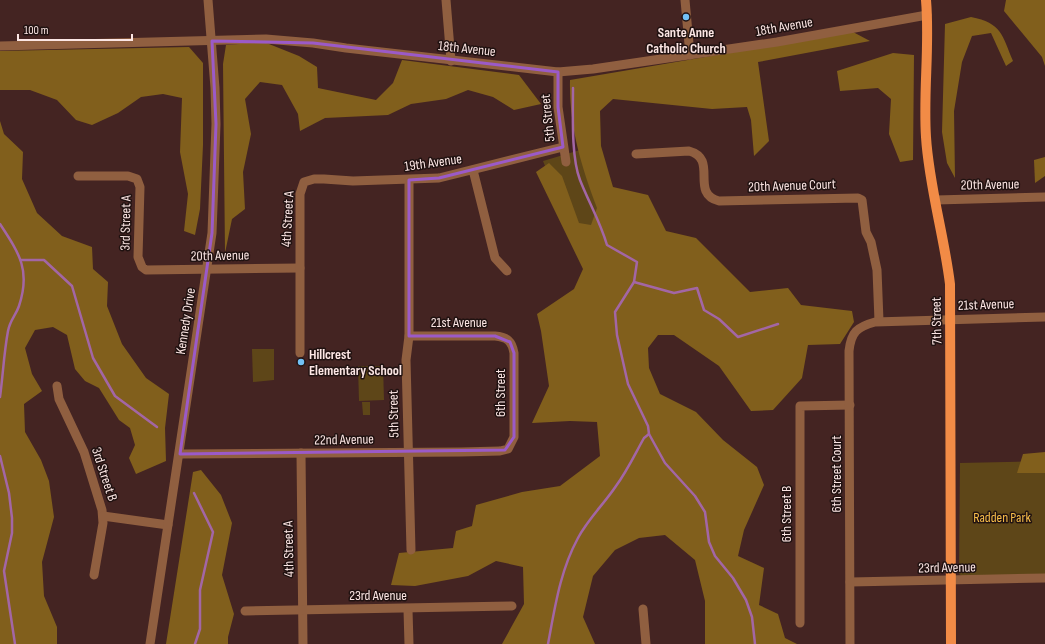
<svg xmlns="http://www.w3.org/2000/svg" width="1045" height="644" font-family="'Sofia Sans Condensed',sans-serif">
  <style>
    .green { fill: #5e4618 }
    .forest { fill: #815f1c }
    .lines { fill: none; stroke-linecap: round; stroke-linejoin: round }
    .stream { stroke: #a366a5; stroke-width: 2.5 }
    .minor { stroke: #905f40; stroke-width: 9 }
    .major { stroke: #f28b46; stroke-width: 10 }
    .marked { fill: none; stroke: #9b5ac8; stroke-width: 3; stroke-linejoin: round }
    .poi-dot { fill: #72c1f5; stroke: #201211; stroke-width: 1.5 }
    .labels { text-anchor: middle; stroke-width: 3; stroke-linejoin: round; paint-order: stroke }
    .street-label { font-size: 14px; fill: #fce6e4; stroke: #201211 }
    .poi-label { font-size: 14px; font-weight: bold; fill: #fce6e4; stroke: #201211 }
    .park-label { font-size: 14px; fill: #fabf4a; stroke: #201211 }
  </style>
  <rect width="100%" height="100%" fill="#442422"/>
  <g class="green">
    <path d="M580 150 618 257 585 266 543 161Z"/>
    <path d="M252 349H274V380L253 382Z"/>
    <path d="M358 366H383L384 400 359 401Z"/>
    <path d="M362 402H370V415H363Z"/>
    <path d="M1045 461V575L962 576 959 574 960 463Z"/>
  </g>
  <g class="forest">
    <path d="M1006 0H1045V66L1042 57 1004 11Z"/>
    <path d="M971 17C1002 23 1002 35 1013 61L1006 66 991 33 972 36 962 62 954 111 955 178 947 163 942 132 945 24Z"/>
    <path d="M853 32 870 41 758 62 769 141 754 156 751 120 747 107 712 109 613 99 600 111 601 146 613 187 648 195 666 231 696 238 750 292 788 288 801 305 852 311 854 322 840 344 808 345 802 378 773 410 751 411 719 366 674 335H658L648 348 649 368 660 394 696 412 723 440 757 467 764 485 744 530 738 556 764 568 759 605 778 614 785 638 797 644H705V601L695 560 665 535 639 538 615 550 593 576 583 617 595 644H502L524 604 523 567 496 561 468 576 415 586 391 585 399 553 453 548 456 531 472 526 476 505 522 492 560 486 600 456 597 422 570 421 532 423 549 386 541 331 537 314 574 289 583 269 536 172 549 163 562 176 579 223 591 225 597 208C581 165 569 127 570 80Z"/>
    <path d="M264 42 299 56 317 67 318 88 376 100 393 83 402 60 519 75 541 104 514 110 493 97 468 90 446 99 411 104 388 115 325 118 300 131 298 114 282 85 260 82 245 99 251 134 243 172 245 209 232 219 225 253 223 64 226 45Z"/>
    <path d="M189 47 203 63V145L200 209 195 235 184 231 188 194 180 152 182 98 163 94 141 97 118 113 92 125 76 120 57 100 30 90H0V51Z"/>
    <path d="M893 53 914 55 913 160 900 162 889 134 891 99 878 88 840 91 837 71Z"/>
    <path d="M0 121 4 134 23 152 22 179 37 213 62 236 92 247 93 269 108 282 107 306 122 344 146 378 169 394 165 428 166 461 136 474 129 458 135 445 130 428 119 420 99 388 85 381 75 369 67 335 53 327 35 330 25 348 32 374 42 391 24 404 25 432 41 460 49 481 54 517 42 562 44 596 57 627V644H0Z"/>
    <path d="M1045 157V176L1035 183 1034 160Z"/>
    <path d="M1045 452V473H1017L1023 454Z"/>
    <path d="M201 470 221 495 232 523 222 575 234 614 228 637V644H166L193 472Z"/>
  </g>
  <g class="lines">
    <g class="stream">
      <path d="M573 88C573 114 571 157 580 180 589 203 600 221 607 245L637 262 634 282 615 312 617 335 628 384 648 426 649 434 665 463 695 496 705 512 709 542 715 556 733 578 746 600 752 617 755 644"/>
      <path d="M0 224C19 253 31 270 19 306 16 315 10 320 8 331 4 352 3 375 0 397"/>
      <path d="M21 260H44L72 286 93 358 115 396 157 427"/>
      <path d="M634 282 674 293 697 288 704 310 719 319 738 337 778 324"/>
      <path d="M0 456 9 493 12 518V533L4 571 15 644"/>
      <path d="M194 493 213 532 200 590V629L195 644"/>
      <path d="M548 644C555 607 560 571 578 538 588 519 604 504 616 486 627 471 635 454 644 438L649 434"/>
    </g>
    <g class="minor">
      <path d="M446 0 451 61"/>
      <path d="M685 0 690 55"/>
      <path d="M0 46 266 39 313 43 346 48 558 72 593 69 777 42 927 15"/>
      <path d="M558 72V107L566 162"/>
      <path d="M636 154 689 151C719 159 689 193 719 201L858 198 862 200 866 232 871 242 877 270 879 321"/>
      <path d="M473 170 495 258 507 271"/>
      <path d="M78 176H128L137 179 140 187 138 257 142 267 146 270 300 268"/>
      <path d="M409 180V336L406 360 411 550"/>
      <path d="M936 200 1045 197"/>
      <path d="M300 353V194L304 182 314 179H324L353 181 439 178 563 147"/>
      <path d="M57 386 59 399 84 452 102 510 103 523 94 575"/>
      <path d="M301 453 303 644"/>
      <path d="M180 454 461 452 500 451 508 449 514 437V353C512 341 507 337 495 336H409"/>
      <path d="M103 516 168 525"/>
      <path d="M850 582 1045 578"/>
      <path d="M643 609 646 644"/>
      <path d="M408 610 409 644"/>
      <path d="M245 611 512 606"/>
      <path d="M800 623V406L850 405"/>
      <path d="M150 644 212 233 216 124 215 88 208 0"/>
      <path d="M850 644 849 351C851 332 857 327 875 322L1045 317"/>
    </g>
    <path class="major" d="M926 0C930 46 923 91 926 137 929 186 944 235 950 284L951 644"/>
  </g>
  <path class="marked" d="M212 41 313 43 558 72V107L563 147 439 178 409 180V336H495L510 342 514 353V437L505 450 180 454 212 233 216 124Z"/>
  <g class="poi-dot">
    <circle cx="686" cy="17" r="4"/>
    <circle cx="301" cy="362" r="4"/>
  </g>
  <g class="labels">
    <g class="street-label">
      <text transform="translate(784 26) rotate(-10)" y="5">18th Avenue</text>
      <text transform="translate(467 48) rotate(6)" y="5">18th Avenue</text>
      <text transform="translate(547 118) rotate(-96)" y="5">5th Street</text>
      <text transform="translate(433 162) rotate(-8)" y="5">19th Avenue</text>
      <text transform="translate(990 184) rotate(-1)" y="5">20th Avenue</text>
      <text transform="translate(792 185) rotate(-2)" y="5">20th Avenue Court</text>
      <text transform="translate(287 219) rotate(-87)" y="5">4th Street A</text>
      <text transform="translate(125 223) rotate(-89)" y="5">3rd Street A</text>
      <text transform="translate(220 255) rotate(-1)" y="5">20th Avenue</text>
      <text transform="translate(986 304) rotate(-2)" y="5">21st Avenue</text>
      <text transform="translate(185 321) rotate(-81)" y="5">Kennedy Drive</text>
      <text transform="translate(936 321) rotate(-91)" y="5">7th Street</text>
      <text x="459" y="327">21st Avenue</text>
      <text transform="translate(500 393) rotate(-90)" y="5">6th Street</text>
      <text transform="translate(393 414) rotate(-91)" y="5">5th Street</text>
      <text transform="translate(344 439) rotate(-1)" y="5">22nd Avenue</text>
      <text transform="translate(105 474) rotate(72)" y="5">3rd Street B</text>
      <text transform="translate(836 474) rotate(-90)" y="5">6th Street Court</text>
      <text transform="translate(786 514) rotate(-90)" y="5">6th Street B</text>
      <text transform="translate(288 549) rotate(-91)" y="5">4th Street A</text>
      <text transform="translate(947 567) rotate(-1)" y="5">23rd Avenue</text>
      <text x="378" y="600">23rd Avenue</text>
    </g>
    <g class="poi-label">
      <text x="686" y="37">Sante Anne<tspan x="686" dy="16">Catholic Church</tspan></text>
      <text x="309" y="359" text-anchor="start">Hillcrest<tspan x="309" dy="16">Elementary School</tspan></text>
    </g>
    <g class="park-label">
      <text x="1002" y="522">Radden Park</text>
    </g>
  </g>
  <path d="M18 34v6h114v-6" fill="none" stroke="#fce6e4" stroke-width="2"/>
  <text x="24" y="34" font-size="12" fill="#fce6e4" stroke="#201211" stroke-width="3" paint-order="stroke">100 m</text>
</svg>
